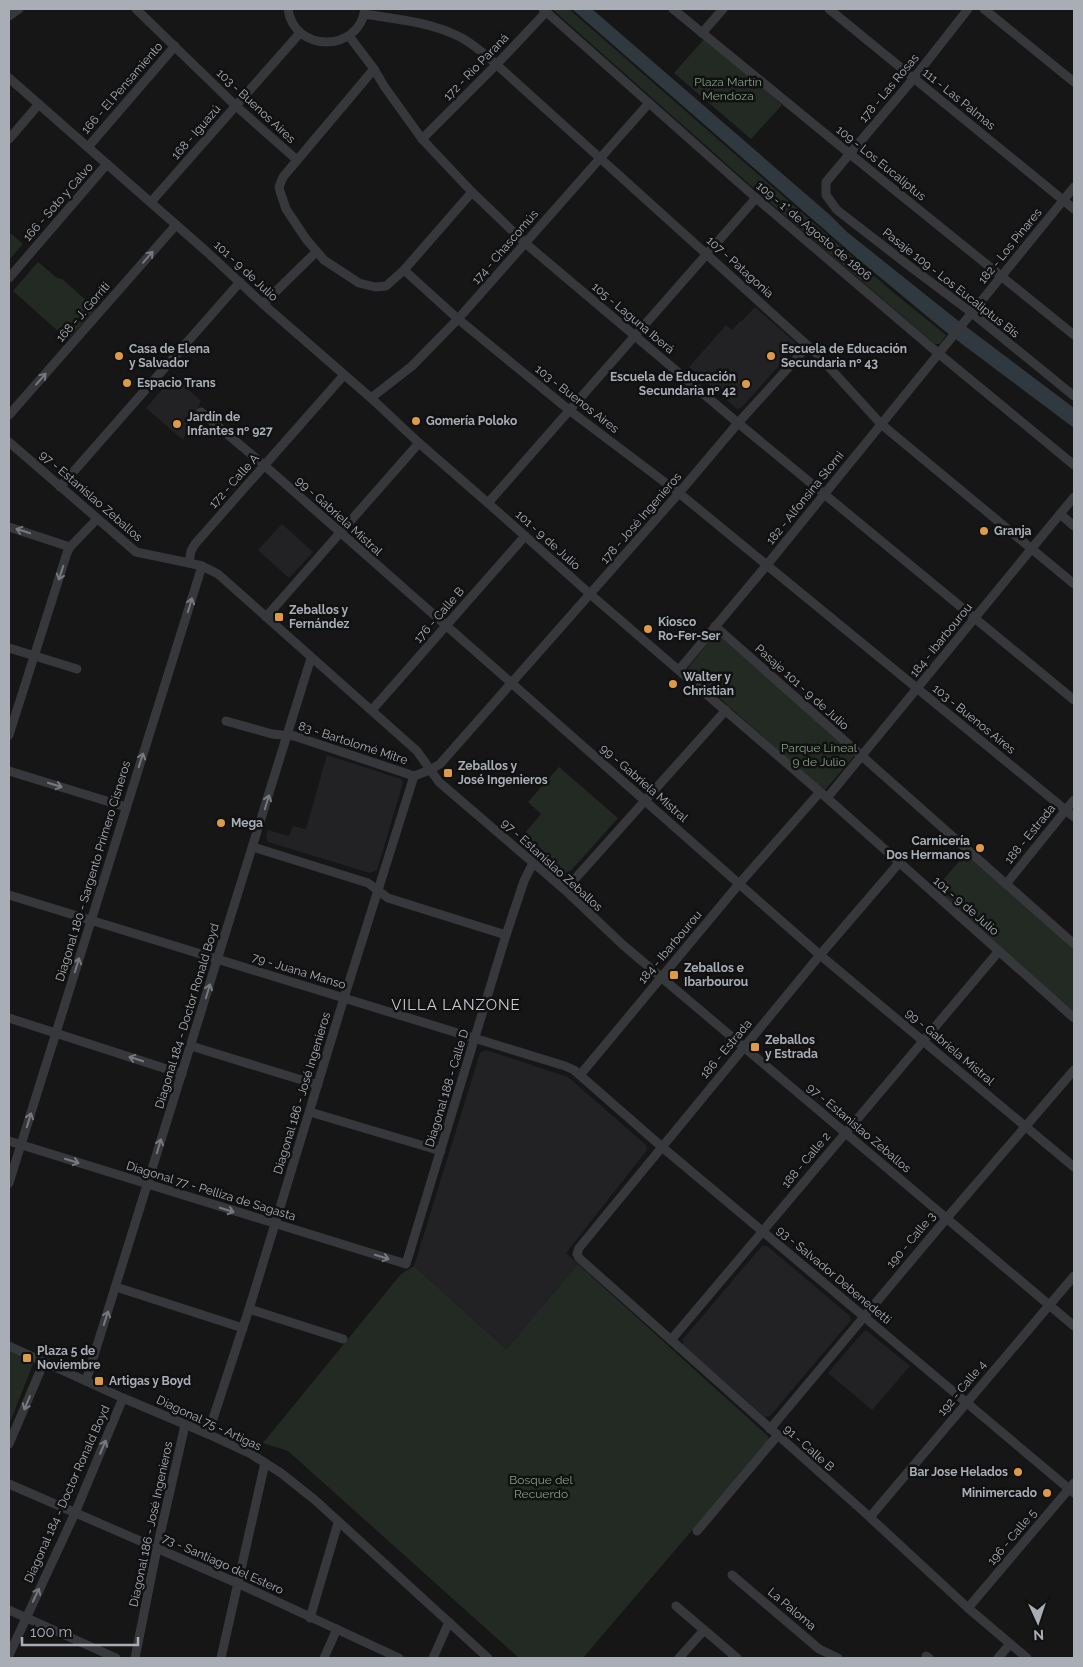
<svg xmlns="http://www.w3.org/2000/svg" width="1083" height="1667" font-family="Raleway,sans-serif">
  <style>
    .built { fill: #222224 }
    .green { fill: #222a23 }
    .water { fill: #30393f }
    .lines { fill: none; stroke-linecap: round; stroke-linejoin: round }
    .minor { stroke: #37383c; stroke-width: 9 }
    .oneway { stroke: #76797f }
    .poi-dot { fill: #dd9b48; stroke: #111112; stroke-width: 2 }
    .labels { text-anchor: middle; stroke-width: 5; stroke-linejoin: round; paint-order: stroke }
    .street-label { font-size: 12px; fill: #a9aeb6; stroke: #111112 }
    .park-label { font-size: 12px; fill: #849f82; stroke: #111112 }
    .poi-label { font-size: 12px; font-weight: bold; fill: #a9aeb6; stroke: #111112; text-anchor: start }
    .quarter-label { font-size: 15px; letter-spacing: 1px; fill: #cacdd2; stroke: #111112 }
  </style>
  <rect width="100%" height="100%" fill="#161617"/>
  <g class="built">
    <path d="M755 307 795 342V348L741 408 737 409 689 367 726 325 732 330 740 321 741 322Z"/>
    <path d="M174 376 201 401 183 440 146 408Z"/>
    <path d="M282 524 313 552 289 578 258 550Z"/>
    <path d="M327 755 401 779 403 783 377 870 370 873 268 842 266 837 268 830 289 836 293 826 306 829Z"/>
    <path d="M486 1050 568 1077 646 1145 647 1150 566 1253 578 1264 506 1349 414 1266 480 1053Z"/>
    <path d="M762 1246H767L850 1316 851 1320 770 1416 765 1417 683 1345V1339Z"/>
    <path d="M864 1331H867L910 1366 872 1410 828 1373Z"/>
  </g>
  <g class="green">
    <path d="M552 9H569L894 293 946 335 940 344H935L775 207Z"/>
    <path d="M705 38 782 105 751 139 674 73Z"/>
    <path d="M9 232 23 244 9 260Z"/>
    <path d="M38 262 57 278 62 279 96 309 68 340 13 291Z"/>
    <path d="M716 633 855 755 824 791 687 669Z"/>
    <path d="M559 767 618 818 567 875 560 873 520 839 541 814 528 802Z"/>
    <path d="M968 851 1074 944V1018L932 893Z"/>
    <path d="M578 1264 768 1436 769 1440 583 1658H519L288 1451 263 1443 401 1274 414 1266 506 1349Z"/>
    <path d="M9 1348 35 1359 9 1425Z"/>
  </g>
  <path class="water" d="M572 9H592L830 215 847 232 956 319 1074 408V428L946 332 858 259Z"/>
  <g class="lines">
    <g class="minor">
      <path d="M136 9 236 106 297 160"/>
      <path d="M288 9C294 53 359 53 365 9"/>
      <path d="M543 9 756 198 938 353 1074 465"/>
      <path d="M673 9 850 154 1074 335"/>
      <path d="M829 9 1074 209"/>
      <path d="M968 9 914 78 826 182V195L837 210 908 265 972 313 1074 396"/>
      <path d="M984 9 1074 82"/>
      <path d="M364 14C396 19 429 22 458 36 469 41 478 49 487 56L817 354 881 424 1074 584"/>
      <path d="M9 16 19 9"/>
      <path d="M702 33 723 9"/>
      <path d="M349 36 374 69 384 86 422 139 472 192 525 243 738 423 1074 700"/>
      <path d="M374 69 283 177 279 187 280 191 286 209 306 239 324 260 359 283 375 287 386 286 404 270 458 319 569 410 679 493 1074 817"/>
      <path d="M9 78 207 252 263 304 371 398 419 443 488 503 590 594 827 798 1074 1018"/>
      <path d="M9 139 39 104"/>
      <path d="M422 139 497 64 547 11"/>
      <path d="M88 147 175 46"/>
      <path d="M151 202 300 33"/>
      <path d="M404 270 472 192"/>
      <path d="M9 278 107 164"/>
      <path d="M263 304 316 252"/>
      <path d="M371 398 412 366 458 319 649 103"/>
      <path d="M201 412 265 466 820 955 1074 1167"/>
      <path d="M9 415 176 225"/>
      <path d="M9 442 136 552 189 563 202 566 218 574 417 751 439 782 565 890 623 945 1074 1326"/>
      <path d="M60 487 240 282"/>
      <path d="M488 503 756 198"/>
      <path d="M1060 514 1074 526"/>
      <path d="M9 527 70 547"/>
      <path d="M189 563 191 551 195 544 344 375"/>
      <path d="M266 617 419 443"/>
      <path d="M715 626 1074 944"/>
      <path d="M9 648 77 669"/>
      <path d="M679 670 766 566 1074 187"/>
      <path d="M372 710 525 536"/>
      <path d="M226 721 272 734 294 736 414 776"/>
      <path d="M9 735 67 553 70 547 97 519"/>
      <path d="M9 771 126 807"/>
      <path d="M414 776 430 770 440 764 679 493 738 423 808 346"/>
      <path d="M827 798 1074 497"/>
      <path d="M253 847 368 883 388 898 506 935"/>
      <path d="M899 863 820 955 579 1248 577 1254 579 1258 863 1511 968 1608 1027 1658"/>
      <path d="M1006 884 1074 800"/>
      <path d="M565 890 726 710"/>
      <path d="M9 895 565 1066 574 1070 662 1147 1074 1493"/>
      <path d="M9 1018 182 1074"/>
      <path d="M191 1046 318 1085"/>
      <path d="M580 1075 739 884 820 792"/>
      <path d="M310 1112 441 1151"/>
      <path d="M9 1141 406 1264 506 935 524 881 533 863"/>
      <path d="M9 1183 202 566"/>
      <path d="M116 1287 243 1328"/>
      <path d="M249 1309 343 1339"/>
      <path d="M671 1340 999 951"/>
      <path d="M9 1346 123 1398 208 1434 251 1454 281 1473 315 1500 488 1658"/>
      <path d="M86 1381 311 658"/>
      <path d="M770 1429 946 1219 1074 1070"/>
      <path d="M208 1434 249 1309 344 998 414 776"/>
      <path d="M9 1444 44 1362"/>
      <path d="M9 1484 237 1583 399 1658"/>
      <path d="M870 1517 1074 1276"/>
      <path d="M697 1531 777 1436"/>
      <path d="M732 1575 819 1649 838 1658"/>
      <path d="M676 1606 737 1658"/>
      <path d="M968 1608 1074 1483"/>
      <path d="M9 1610 116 1658"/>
      <path d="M310 1618 338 1523"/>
      <path d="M9 1655 75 1513 123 1398"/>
      <path d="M926 1656 929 1658"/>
      <path d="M135 1658 157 1548 185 1425"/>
      <path d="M221 1658 265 1463"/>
      <path d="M324 1658 337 1629"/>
      <path d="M433 1658 449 1622"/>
      <path d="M679 1658 704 1630"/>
      <path d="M998 1658 1010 1644"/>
    </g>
  </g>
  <defs><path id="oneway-shaft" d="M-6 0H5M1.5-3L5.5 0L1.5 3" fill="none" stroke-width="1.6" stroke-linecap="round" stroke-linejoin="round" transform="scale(1.25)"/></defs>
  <g class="oneway">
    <use href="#oneway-shaft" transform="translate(148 257) rotate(-49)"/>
    <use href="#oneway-shaft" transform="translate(41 379) rotate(-49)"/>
    <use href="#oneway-shaft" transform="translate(23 531) rotate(-162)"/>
    <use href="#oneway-shaft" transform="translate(61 573) rotate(108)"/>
    <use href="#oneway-shaft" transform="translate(190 605) rotate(-73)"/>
    <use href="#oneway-shaft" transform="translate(141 760) rotate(-72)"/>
    <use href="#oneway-shaft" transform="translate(55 785) rotate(17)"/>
    <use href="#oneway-shaft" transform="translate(267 802) rotate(-73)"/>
    <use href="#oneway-shaft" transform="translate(77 965) rotate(-73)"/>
    <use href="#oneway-shaft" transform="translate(208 991) rotate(-73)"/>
    <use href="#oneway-shaft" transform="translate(136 1059) rotate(-162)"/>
    <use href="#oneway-shaft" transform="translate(29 1120) rotate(-73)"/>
    <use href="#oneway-shaft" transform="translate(159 1146) rotate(-73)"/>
    <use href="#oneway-shaft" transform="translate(72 1161) rotate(17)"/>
    <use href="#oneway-shaft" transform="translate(227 1210) rotate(17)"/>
    <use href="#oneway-shaft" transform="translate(382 1257) rotate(17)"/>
    <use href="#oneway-shaft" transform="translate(106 1318) rotate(-72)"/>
    <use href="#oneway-shaft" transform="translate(27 1403) rotate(113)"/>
    <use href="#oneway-shaft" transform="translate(103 1447) rotate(-67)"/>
    <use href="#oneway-shaft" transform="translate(36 1595) rotate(-65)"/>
  </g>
  <g class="poi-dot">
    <circle cx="119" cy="356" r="5"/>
    <circle cx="771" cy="356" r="5"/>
    <circle cx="127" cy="383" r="5"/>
    <circle cx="746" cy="384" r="5"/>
    <circle cx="416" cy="421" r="5"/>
    <circle cx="177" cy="424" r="5"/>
    <circle cx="984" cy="531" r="5"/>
    <rect x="274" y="612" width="10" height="10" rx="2.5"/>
    <circle cx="648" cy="629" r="5"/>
    <circle cx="673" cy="684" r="5"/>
    <rect x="443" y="768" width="10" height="10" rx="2.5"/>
    <circle cx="221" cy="823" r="5"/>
    <circle cx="980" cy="848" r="5"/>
    <rect x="669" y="970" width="10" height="10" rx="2.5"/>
    <rect x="750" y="1042" width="10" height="10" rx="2.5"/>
    <rect x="22" y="1353" width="10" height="10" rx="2.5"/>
    <rect x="94" y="1376" width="10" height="10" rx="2.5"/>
    <circle cx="1018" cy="1472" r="5"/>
    <circle cx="1047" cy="1493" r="5"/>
  </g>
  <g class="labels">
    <g class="street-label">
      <text transform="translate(476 67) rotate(-46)" y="4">172 - Rio Paraná</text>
      <text transform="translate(122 88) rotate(-49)" y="4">166 - El Pensamiento</text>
      <text transform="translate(889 88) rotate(-50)" y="4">178 - Las Rosas</text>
      <text transform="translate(959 99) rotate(39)" y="4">111 - Las Palmas</text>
      <text transform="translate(256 106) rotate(43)" y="4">103 - Buenos Aires</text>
      <text transform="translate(196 132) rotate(-49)" y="4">168 - Iguazú</text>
      <text transform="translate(881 163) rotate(39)" y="4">109 - Los Eucaliptus</text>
      <text transform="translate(58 202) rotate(-49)" y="4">166 - Soto y Calvo</text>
      <text transform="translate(814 231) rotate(40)" y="4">109 - 1° de Agosto de 1806</text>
      <text transform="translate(1010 246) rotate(-51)" y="4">182 - Los Pinares</text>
      <text transform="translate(505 247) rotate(-49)" y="4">174 - Chascomús</text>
      <text transform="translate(740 267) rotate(42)" y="4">107 - Patagonia</text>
      <text transform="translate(246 271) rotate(43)" y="4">101 - 9 de Julio</text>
      <text transform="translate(951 283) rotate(38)" y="4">Pasaje 109 - Los Eucaliptus Bis</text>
      <text transform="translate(83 312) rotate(-49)" y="4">168 - J. Gorriti</text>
      <text transform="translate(633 318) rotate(40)" y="4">105 - Laguna Iberá</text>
      <text transform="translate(577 399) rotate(38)" y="4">103 - Buenos Aires</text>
      <text transform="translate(234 481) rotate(-48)" y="4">172 - Calle A</text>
      <text transform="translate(91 496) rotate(41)" y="4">97 - Estanislao Zeballos</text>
      <text transform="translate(805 498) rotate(-51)" y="4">182 - Alfonsina Storni</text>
      <text transform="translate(339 516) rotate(42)" y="4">99 - Gabriela Mistral</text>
      <text transform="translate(641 518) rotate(-49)" y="4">178 - José Ingenieros</text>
      <text transform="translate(548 540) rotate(42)" y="4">101 - 9 de Julio</text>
      <text transform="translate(439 615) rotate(-49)" y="4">176 - Calle B</text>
      <text transform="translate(941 640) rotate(-51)" y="4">184 - Ibarbourou</text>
      <text transform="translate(802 687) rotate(42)" y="4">Pasaje 101 - 9 de Julio</text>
      <text transform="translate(974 719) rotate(39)" y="4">103 - Buenos Aires</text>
      <text transform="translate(353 743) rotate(18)" y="4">83 - Bartolomé Mitre</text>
      <text transform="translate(644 783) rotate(41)" y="4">99 - Gabriela Mistral</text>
      <text transform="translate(1030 834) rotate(-51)" y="4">188 - Estrada</text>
      <text transform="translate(552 865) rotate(42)" y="4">97 - Estanislao Zeballos</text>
      <text transform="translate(93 871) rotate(-73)" y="4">Diagonal 180 - Sargento Primero Cisneros</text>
      <text transform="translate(966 906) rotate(41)" y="4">101 - 9 de Julio</text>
      <text transform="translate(670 947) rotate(-50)" y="4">184 - Ibarbourou</text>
      <text transform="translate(299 971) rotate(17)" y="4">79 - Juana Manso</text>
      <text transform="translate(187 1016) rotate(-73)" y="4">Diagonal 184 - Doctor Ronald Boyd</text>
      <text transform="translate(950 1047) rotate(40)" y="4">99 - Gabriela Mistral</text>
      <text transform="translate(726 1049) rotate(-50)" y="4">186 - Estrada</text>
      <text transform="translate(447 1088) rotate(-73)" y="4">Diagonal 188 - Calle D</text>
      <text transform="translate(302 1093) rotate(-73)" y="4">Diagonal 186 - José Ingenieros</text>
      <text transform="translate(859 1128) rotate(40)" y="4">97 - Estanislao Zeballos</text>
      <text transform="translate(806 1160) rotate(-50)" y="4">188 - Calle 2</text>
      <text transform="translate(211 1191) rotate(17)" y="4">Diagonal 77 - Pelliza de Sagasta</text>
      <text transform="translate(911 1240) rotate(-50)" y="4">190 - Calle 3</text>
      <text transform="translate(834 1275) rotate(40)" y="4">93 - Salvador Debenedetti</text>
      <text transform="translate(962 1388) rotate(-50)" y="4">192 - Calle 4</text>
      <text transform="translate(209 1423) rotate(25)" y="4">Diagonal 75 - Artigas</text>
      <text transform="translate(809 1448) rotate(42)" y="4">91 - Calle B</text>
      <text transform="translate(67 1494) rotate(-66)" y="4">Diagonal 184 - Doctor Ronald Boyd</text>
      <text transform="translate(151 1524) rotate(-78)" y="4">Diagonal 186 - José Ingenieros</text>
      <text transform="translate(1012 1537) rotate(-50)" y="4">196 - Calle 5</text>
      <text transform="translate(223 1564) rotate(24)" y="4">73 - Santiago del Estero</text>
      <text transform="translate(792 1609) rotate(40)" y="4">La Paloma</text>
    </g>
    <g class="park-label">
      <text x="728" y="86">Plaza Martín<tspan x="728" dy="14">Mendoza</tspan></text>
      <text x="819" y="752">Parque Lineal<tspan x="819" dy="14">9 de Julio</tspan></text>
      <text x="541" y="1484">Bosque del<tspan x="541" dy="14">Recuerdo</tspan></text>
    </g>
    <g class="poi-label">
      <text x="129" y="353">Casa de Elena<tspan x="129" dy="14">y Salvador</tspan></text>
      <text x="781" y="353">Escuela de Educación<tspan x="781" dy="14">Secundaria nº 43</tspan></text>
      <text x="736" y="381" text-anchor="end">Escuela de Educación<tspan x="736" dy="14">Secundaria nº 42</tspan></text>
      <text x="137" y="387">Espacio Trans</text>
      <text x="187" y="421">Jardín de<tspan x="187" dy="14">Infantes nº 927</tspan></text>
      <text x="426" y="425">Gomería Poloko</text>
      <text x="994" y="535">Granja</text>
      <text x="289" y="614">Zeballos y<tspan x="289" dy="14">Fernández</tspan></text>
      <text x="658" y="626">Kiosco<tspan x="658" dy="14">Ro-Fer-Ser</tspan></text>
      <text x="683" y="681">Walter y<tspan x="683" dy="14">Christian</tspan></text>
      <text x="458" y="770">Zeballos y<tspan x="458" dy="14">José Ingenieros</tspan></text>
      <text x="231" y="827">Mega</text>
      <text x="970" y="845" text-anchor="end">Carnicería<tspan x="970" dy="14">Dos Hermanos</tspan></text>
      <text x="684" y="972">Zeballos e<tspan x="684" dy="14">Ibarbourou</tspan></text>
      <text x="765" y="1044">Zeballos<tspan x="765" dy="14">y Estrada</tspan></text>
      <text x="37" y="1355">Plaza 5 de<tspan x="37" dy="14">Noviembre</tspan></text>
      <text x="109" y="1385">Artigas y Boyd</text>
      <text x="1008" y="1476" text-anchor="end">Bar Jose Helados</text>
      <text x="1037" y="1497" text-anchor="end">Minimercado</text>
    </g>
    <g class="quarter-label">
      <text x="456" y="1010">VILLA LANZONE</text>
    </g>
  </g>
  <rect width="1083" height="1667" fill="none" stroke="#a9aeb6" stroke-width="20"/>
  <g transform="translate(1038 1622) rotate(177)" stroke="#111112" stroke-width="4" paint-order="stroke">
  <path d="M0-4L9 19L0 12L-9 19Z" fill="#a9aeb6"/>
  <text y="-8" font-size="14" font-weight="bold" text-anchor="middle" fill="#a9aeb6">N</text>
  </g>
  <path d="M22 1637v8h116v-8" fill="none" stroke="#a9aeb6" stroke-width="2.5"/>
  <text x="30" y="1637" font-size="15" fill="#a9aeb6" stroke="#111112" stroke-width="4" paint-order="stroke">100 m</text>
</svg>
